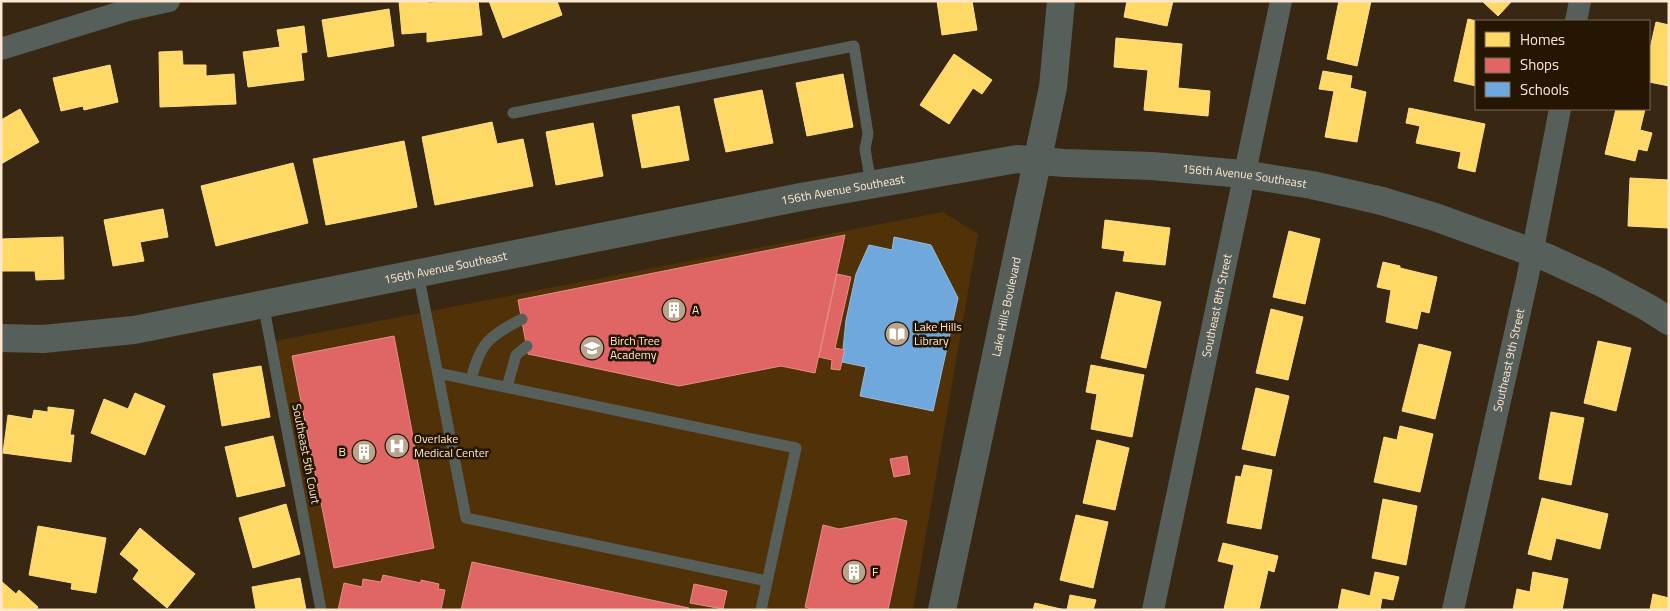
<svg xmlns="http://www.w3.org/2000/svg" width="1670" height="611" font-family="'Titillium Web',sans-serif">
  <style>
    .built { fill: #503108 }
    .homes { fill: #ffd966; stroke: #ffdd86 }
    .shops { fill: #e06666; stroke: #e98d86 }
    .schools { fill: #6fa8dc; stroke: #9abbd8 }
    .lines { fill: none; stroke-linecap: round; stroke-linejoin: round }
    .service { stroke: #565f5a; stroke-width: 11 }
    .minor { stroke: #565f5a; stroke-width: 22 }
    .tertiary { stroke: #565f5a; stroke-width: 28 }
    .labels { text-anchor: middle; stroke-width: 5; stroke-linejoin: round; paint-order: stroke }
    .street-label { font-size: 12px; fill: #fee7cf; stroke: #251503 }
    .poi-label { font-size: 12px; fill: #fee7cf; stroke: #251503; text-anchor: start }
  </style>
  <rect width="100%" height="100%" fill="#382813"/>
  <path class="built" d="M943 212 978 234 913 610H322L270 342Z"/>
  <g class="homes">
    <path d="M399 1H427L428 3 478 1 482 35 427 42V32L402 34Z"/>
    <path d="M489 1H557L562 15 503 38Z"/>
    <path d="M937 1H972L977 30 942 35Z"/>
    <path d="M1127 1H1173L1167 26 1124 17Z"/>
    <path d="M1339 1H1371L1357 66 1327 59Z"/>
    <path d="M1482 1H1512L1498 16Z"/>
    <path d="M389 9 394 46 328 57 322 20Z"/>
    <path d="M1468 19 1477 21 1476 86 1454 81Z"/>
    <path d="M1656 22 1669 25V86L1649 82V53Z"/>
    <path d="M304 26 307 52 301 53 304 80 248 87 243 52 280 47 277 30Z"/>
    <path d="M1116 38 1182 44 1178 88 1210 91 1208 116 1144 110 1148 70 1114 67Z"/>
    <path d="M182 51 183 65H206V76L234 74 236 104 160 107 159 52Z"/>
    <path d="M954 54 992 80 982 94 973 88 949 124 920 105Z"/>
    <path d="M110 65 118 102 84 110 83 106 61 111 53 78Z"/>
    <path d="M1323 71 1352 76 1350 88 1366 92 1357 142 1325 137 1334 91 1319 89Z"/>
    <path d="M843 74 853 127 807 136 796 83Z"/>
    <path d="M762 90 773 143 726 152 714 99Z"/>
    <path d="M679 106 689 160 642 168 632 115Z"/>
    <path d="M1409 108 1485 124 1475 172 1458 168 1461 152 1416 143 1420 126 1406 123Z"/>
    <path d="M20 109 39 142 1 164V120Z"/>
    <path d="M1616 109H1645L1640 130 1652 133 1647 151 1638 149 1635 161 1605 154Z"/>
    <path d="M492 122 497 144 523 139 533 186 435 205 422 137Z"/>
    <path d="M593 123 603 176 556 185 546 132Z"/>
    <path d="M404 141 417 207 326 225 313 159Z"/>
    <path d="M293 163 308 223 216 246 201 186Z"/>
    <path d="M1630 178 1669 180V228L1628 226Z"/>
    <path d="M163 209 168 237 140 242 144 261 113 266 104 220Z"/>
    <path d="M1105 220 1170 228 1165 265 1123 261 1125 251 1102 248Z"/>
    <path d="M1289 231 1320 239 1305 304 1273 297Z"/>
    <path d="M63 237 64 279 36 280 35 271H1V239Z"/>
    <path d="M1383 262 1400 266V268L1437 277 1429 313 1421 311 1417 329 1386 322 1391 290 1377 287Z"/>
    <path d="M1116 292 1161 302 1146 368 1101 358Z"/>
    <path d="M1271 309 1303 317 1288 380 1256 373Z"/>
    <path d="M1598 341 1631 348 1616 411 1584 403Z"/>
    <path d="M1419 344 1451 352 1435 419 1402 411Z"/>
    <path d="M1091 365 1144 375 1132 437 1091 429 1097 394 1086 392Z"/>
    <path d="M261 366 270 417 222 426 213 374Z"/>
    <path d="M1256 388 1289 396 1275 456 1242 449Z"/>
    <path d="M135 393 165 406 145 455 91 433 104 399 128 409Z"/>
    <path d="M48 407 74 410 70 435H74L71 462 3 453 8 415 32 419 34 410 48 412Z"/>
    <path d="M1551 412 1584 418 1571 485 1539 479Z"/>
    <path d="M1400 426 1433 434 1420 492 1374 482 1384 437 1397 440Z"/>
    <path d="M273 436 285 486 237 497 225 447Z"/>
    <path d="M1097 440 1129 448 1115 510 1083 503Z"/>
    <path d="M1244 465 1272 470 1261 529 1227 523 1236 476 1241 477Z"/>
    <path d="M1542 498 1608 514 1600 549 1556 538 1551 560 1528 554Z"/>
    <path d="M1383 499 1417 506 1406 565 1372 558Z"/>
    <path d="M286 504 300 554 253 568 239 518Z"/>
    <path d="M1076 515 1108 522 1093 588 1060 580Z"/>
    <path d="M38 526 106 538 96 593 71 589 72 583 29 575Z"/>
    <path d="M140 528 195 574 167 608 133 579 139 570 120 554Z"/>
    <path d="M1223 543 1278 556 1274 572 1268 570 1259 610 1224 609 1234 565 1218 561Z"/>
    <path d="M1375 572 1399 577 1393 600 1382 598 1380 610H1338L1342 589 1370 596Z"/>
    <path d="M1533 572 1568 579 1562 610H1513L1517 589 1530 592Z"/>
    <path d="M300 578 306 610H256L252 587Z"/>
    <path d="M1 581 16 594 19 590 38 607 36 610H1Z"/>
    <path d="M1653 594 1669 598V610H1650Z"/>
    <path d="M1070 595 1096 600 1093 610H1067Z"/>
    <path d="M1035 603 1065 610H1033Z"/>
  </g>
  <g class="shops">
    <path d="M845 235 815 373 781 366 679 386 528 354 518 300Z"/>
    <path d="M837 274 851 277 835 348 845 350 840 370 831 369 832 360 819 357Z"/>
    <path d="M394 336 434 548 334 568 292 356Z"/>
    <path d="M907 456 910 474 894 477 890 459Z"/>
    <path d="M895 518 907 521 888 610H815L805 607 823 525 839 529Z"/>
    <path d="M472 562 689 608V610H461Z"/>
    <path d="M383 575 421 583V580L439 584 438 589 445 590 441 610H338L344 583 362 587 363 579 381 582Z"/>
    <path d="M694 584 727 591 723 609 690 603Z"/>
  </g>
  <path class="schools" d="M894 237 931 245 958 298 933 411 860 396 866 367 842 362 845 349H843L846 320 856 274 869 245 892 250Z"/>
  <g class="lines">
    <g class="service">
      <path d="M513 113 854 46 868 134 865 149 871 184"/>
      <path d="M418 273 466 518 767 581"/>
      <path d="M263 303 321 610"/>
      <path d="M438 373 796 448 761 610"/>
      <path d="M471 380C480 343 489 336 522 319"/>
      <path d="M507 387 516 355 527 346"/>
    </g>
    <g class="minor">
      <path d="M1576 21 1580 1"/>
      <path d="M1 49 128 10 169 1"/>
      <path id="s1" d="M1153 610 1281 1"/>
      <path id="s2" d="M1453 610 1527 280 1560 109"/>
    </g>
    <g class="tertiary">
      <path id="s3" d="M1 338 43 339 134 330 801 197 1017 159 1064 163 1152 166 1243 174 1312 185 1382 201 1435 217 1548 258 1600 282 1647 307 1669 321"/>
      <path id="s4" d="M942 610 1053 87 1061 1"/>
    </g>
  </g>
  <defs>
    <g id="building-disc" transform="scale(1.25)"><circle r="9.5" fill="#b9a48d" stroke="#251503"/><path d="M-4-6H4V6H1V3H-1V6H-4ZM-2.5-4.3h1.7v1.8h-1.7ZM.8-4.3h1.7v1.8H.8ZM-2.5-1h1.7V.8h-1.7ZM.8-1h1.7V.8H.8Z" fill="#fff"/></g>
    <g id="library-disc" transform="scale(1.25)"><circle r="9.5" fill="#b9a48d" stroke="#251503"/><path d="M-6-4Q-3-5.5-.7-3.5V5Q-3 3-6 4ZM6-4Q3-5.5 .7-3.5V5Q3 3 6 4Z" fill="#fff"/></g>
    <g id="school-disc" transform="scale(1.25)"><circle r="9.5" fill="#b9a48d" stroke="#251503"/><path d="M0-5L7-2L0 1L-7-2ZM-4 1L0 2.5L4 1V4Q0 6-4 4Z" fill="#fff"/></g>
    <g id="hospital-disc" transform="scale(1.25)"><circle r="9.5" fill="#b9a48d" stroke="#251503"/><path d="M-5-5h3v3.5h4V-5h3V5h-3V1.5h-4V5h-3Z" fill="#fff"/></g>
  </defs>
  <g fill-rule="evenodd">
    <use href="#building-disc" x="674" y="310"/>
    <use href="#library-disc" x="897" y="334"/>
    <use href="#school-disc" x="592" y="348"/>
    <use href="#hospital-disc" x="397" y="446"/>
    <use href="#building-disc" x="364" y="452"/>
    <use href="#building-disc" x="854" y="572"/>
  </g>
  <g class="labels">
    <g class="street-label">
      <text dy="4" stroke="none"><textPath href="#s3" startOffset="1261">156th Avenue Southeast</textPath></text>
      <text dy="4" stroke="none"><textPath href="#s3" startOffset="856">156th Avenue Southeast</textPath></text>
      <text dy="4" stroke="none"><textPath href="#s3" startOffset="451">156th Avenue Southeast</textPath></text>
      <text dy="4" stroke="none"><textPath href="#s1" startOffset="311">Southeast 8th Street</textPath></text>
      <text dy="4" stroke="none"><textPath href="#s4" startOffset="310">Lake Hills Boulevard</textPath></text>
      <text dy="4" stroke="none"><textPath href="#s2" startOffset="256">Southeast 9th Street</textPath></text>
      <text transform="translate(306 454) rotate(79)" y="4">Southeast 5th Court</text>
    </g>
    <g class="poi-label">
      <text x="692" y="314">A</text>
      <text x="914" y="331">Lake Hills<tspan x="914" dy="14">Library</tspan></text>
      <text x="610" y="345">Birch Tree<tspan x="610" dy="14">Academy</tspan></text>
      <text x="414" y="443">Overlake<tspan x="414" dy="14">Medical Center</tspan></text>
      <text x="346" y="456" text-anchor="end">B</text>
      <text x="872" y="576">F</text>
    </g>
  </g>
  <rect width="1670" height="611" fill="none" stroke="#fee7cf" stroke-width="5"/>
  <rect x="1475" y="20" width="175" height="90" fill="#251503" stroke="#7c6955"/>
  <rect x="1485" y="32" width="25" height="15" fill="#ffd966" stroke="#7c6955"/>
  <text x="1520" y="45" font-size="15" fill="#fee7cf">Homes</text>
  <rect x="1485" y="58" width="25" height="15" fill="#e06666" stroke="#7c6955"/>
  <text x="1520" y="70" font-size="15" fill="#fee7cf">Shops</text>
  <rect x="1485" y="82" width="25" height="15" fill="#6fa8dc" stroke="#7c6955"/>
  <text x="1520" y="95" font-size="15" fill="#fee7cf">Schools</text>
</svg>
